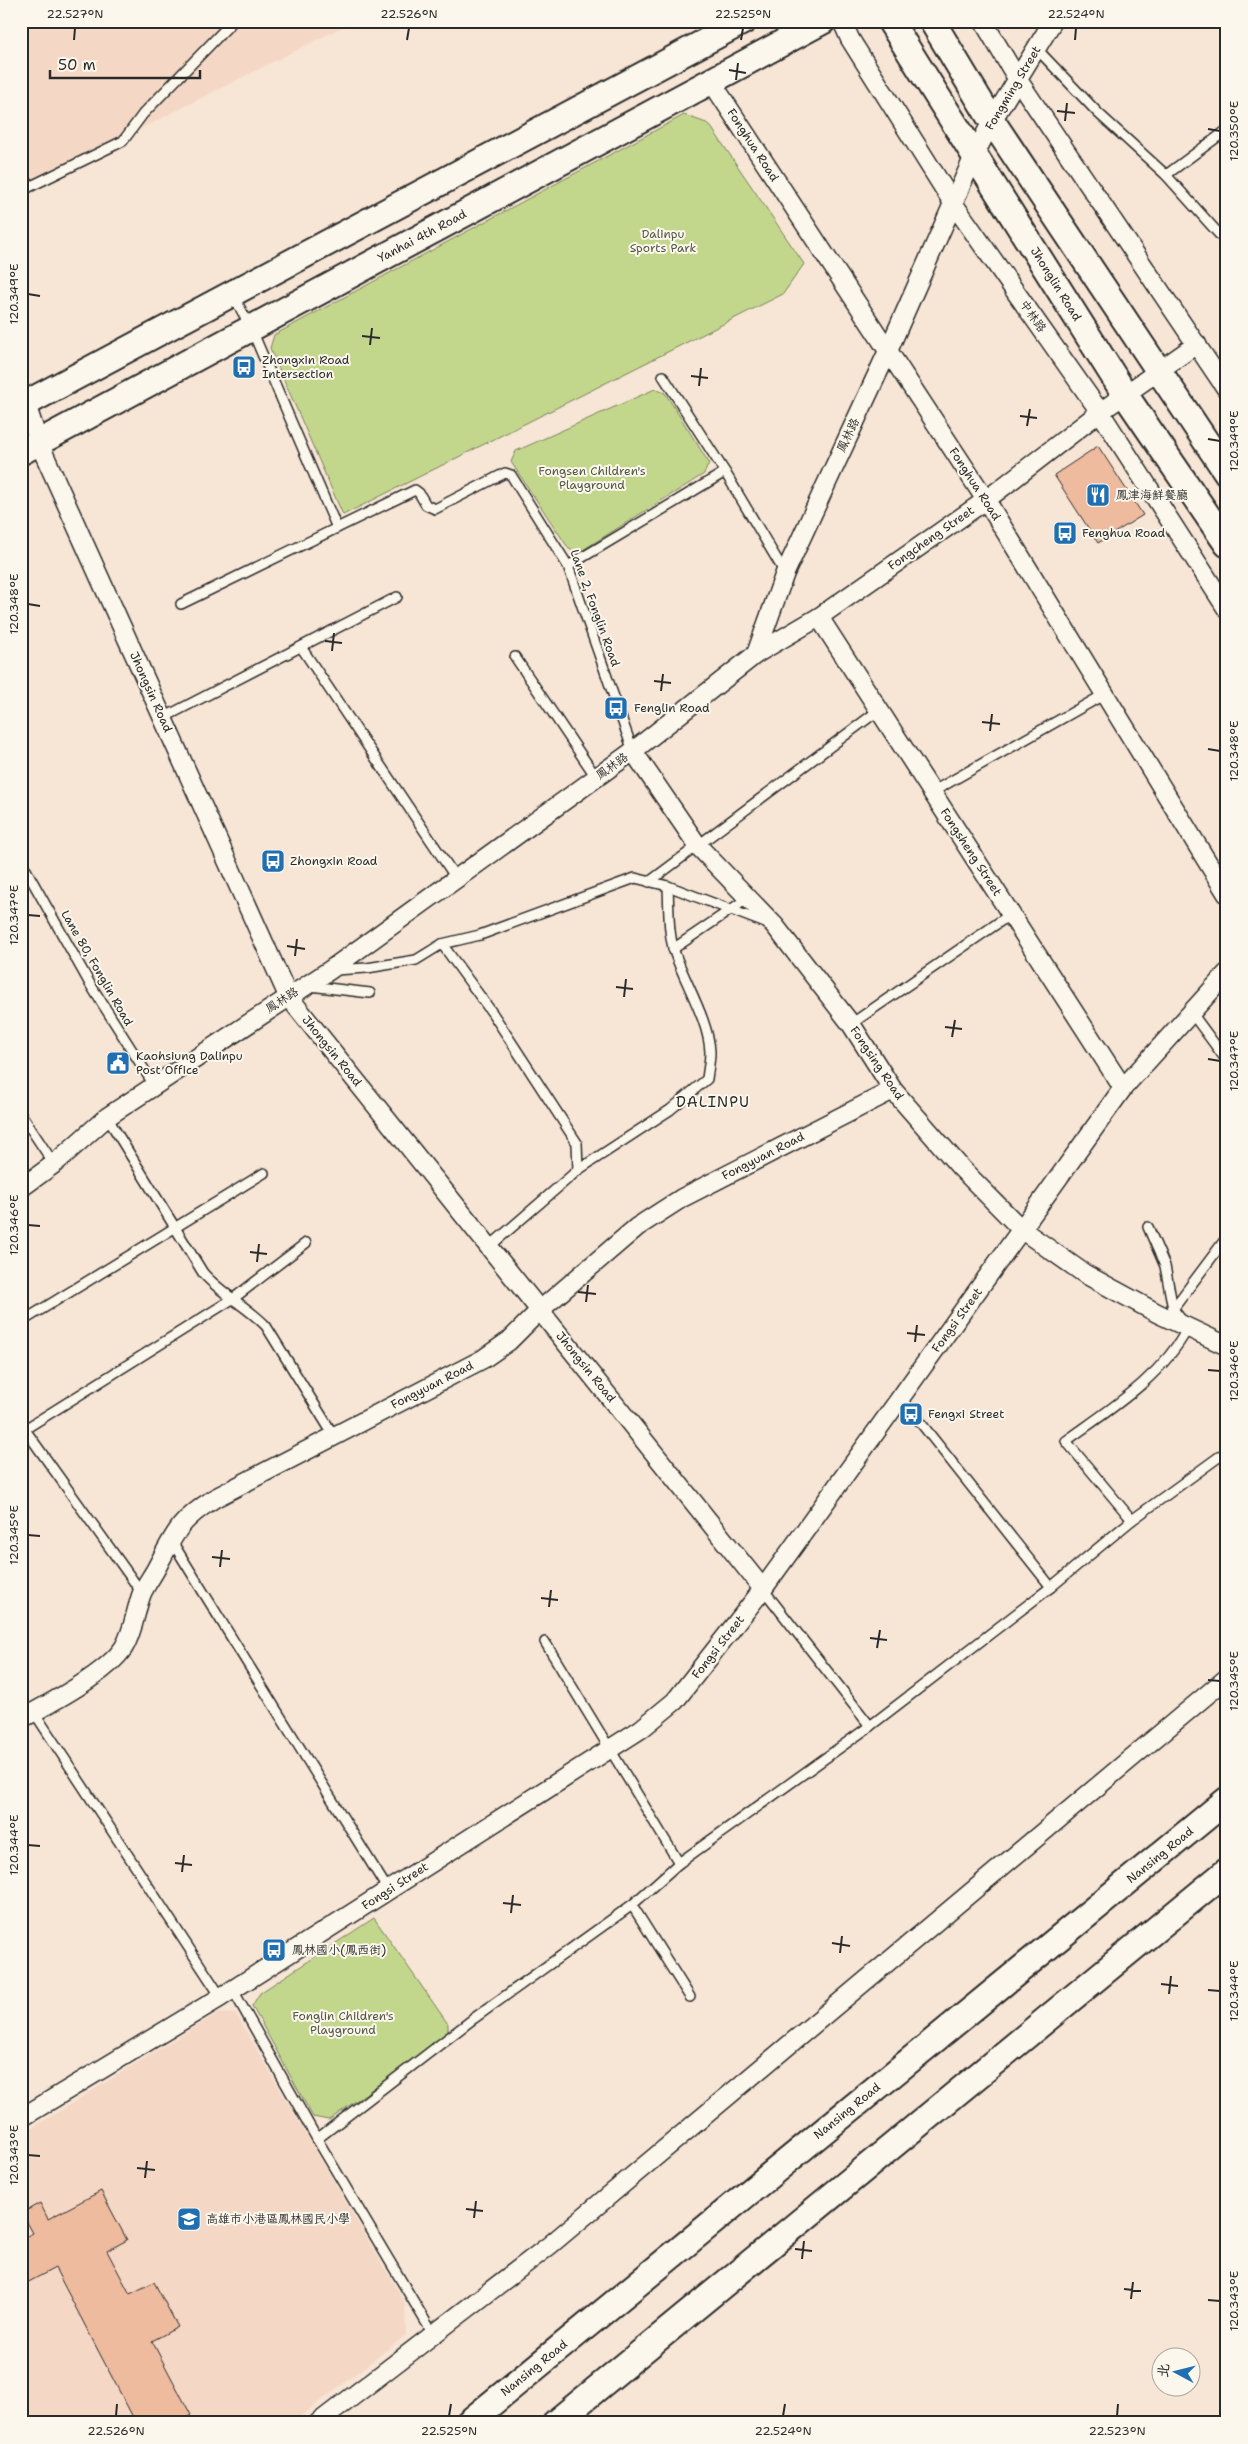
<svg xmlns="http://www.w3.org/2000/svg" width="1248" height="2444" font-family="'Shantell Sans','LXGW WenKai TC',sans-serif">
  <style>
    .built { fill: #f4d8c5 }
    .green { fill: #c3d78c; stroke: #77815c }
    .building { fill: #eebb9f; stroke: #2b2b2b }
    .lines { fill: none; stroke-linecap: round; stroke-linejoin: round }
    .lane-casing { stroke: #2b2b2b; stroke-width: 12 }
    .street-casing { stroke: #2b2b2b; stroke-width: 21 }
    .secondary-casing { stroke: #2b2b2b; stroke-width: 29 }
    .lane { stroke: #fbf7ec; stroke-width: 9 }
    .street { stroke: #fbf7ec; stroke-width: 18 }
    .secondary { stroke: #fbf7ec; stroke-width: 25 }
    .ticks { fill: none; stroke: #2b2b2b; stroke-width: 2 }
    .labels { text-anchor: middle; stroke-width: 4; stroke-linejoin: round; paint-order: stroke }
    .street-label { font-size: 12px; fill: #2b2b2b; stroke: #fbf7ec }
    .park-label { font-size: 12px; fill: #515643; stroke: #fbf7ec }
    .poi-label { font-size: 12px; fill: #2b2b2b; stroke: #fbf7ec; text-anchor: start }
    .quarter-label { font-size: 15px; letter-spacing: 1px; fill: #2b2b2b; stroke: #fbf7ec }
    .neatline { fill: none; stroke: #2b2b2b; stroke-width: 2 }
    .ticks-label { font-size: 12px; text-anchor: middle; fill: #2b2b2b }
  </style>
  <rect width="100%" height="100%" fill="#f7e5d5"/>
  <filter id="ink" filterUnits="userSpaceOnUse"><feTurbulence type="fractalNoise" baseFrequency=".02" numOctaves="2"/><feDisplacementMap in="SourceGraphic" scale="10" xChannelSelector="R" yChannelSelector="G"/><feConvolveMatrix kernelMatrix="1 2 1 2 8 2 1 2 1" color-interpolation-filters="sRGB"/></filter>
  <g filter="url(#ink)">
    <g class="built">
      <path d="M21 21H354L21 189Z"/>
      <path d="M217 2013 236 2014 405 2303 406 2335 292 2423H21V2135Z"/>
    </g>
    <g class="green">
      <path d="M684 115 709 124 804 264 783 294 343 515 270 348 274 335Z"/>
      <path d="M655 389 665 393 709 463 704 474 578 553 569 549 511 462 516 451Z"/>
      <path d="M374 1918 448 2024V2035L329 2120 313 2117 252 2006 260 1993Z"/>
    </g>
    <g class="building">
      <path d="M1098 446 1143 515 1098 543 1054 475Z"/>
      <path d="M101 2191 127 2240 107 2251 130 2294 154 2282 178 2327 152 2341 191 2415 177 2423H136L55 2268 21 2286V2239L33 2233 22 2213 40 2203 48 2219Z"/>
    </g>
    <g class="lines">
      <g class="lane-casing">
        <g id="lane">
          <path d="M1037 49 1098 113 1166 175 1227 243"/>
          <path d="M1166 175 1227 130"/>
          <path d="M21 191 123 141 143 114 233 21"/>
          <path d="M233 295 251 328 337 528"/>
          <path d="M663 376 725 472 785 573"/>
          <path d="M568 566 725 472"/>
          <path d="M181 604 415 490 419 493 426 505 435 509 505 473 511 475 568 566 633 751"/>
          <path d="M301 647 456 878"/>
          <path d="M515 657 596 777"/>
          <path d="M163 718 397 597"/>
          <path d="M932 792 1105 694"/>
          <path d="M21 861 90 984 154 1085"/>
          <path d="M649 882 879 710"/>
          <path d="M442 944 493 1014 577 1143 578 1170"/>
          <path d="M673 949 748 898"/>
          <path d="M335 970 367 968 416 960 442 944 480 935 635 878 668 886 768 924"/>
          <path d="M310 986 370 993"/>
          <path d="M1191 1012 1227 1061"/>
          <path d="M851 1024 1011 914"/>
          <path d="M21 1114 54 1164"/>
          <path d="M107 1117 203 1273C221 1294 247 1306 266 1326L334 1436"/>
          <path d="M489 1247 578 1170 670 1110 707 1079C708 1070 710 1061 710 1052 709 1021 684 981 674 951 668 931 669 908 668 886"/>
          <path d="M1173 1309 1227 1237"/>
          <path d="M21 1322 264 1173"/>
          <path d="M901 1398 1051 1587"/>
          <path d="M21 1424 142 1593"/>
          <path d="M25 1429 234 1298 306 1243"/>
          <path d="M1132 1520 1066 1441C1110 1409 1161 1378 1188 1328L1173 1309 1165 1266 1148 1227"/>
          <path d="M171 1540 388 1890"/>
          <path d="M763 1589 870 1726"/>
          <path d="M545 1642 679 1863"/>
          <path d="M34 1712 221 1997"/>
          <path d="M632 1905 690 1997"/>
          <path d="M233 1990 317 2139 433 2334"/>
          <path d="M317 2139 473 2019 632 1905 679 1863 870 1726 1051 1587 1132 1520 1227 1451"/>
        </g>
      </g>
      <g class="street-casing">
        <g id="street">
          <path d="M842 21 850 39 953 203 1100 412 1227 609"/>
          <path d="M983 21 1018 80 1227 390"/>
          <path d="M711 81 986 500 1227 894"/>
          <path d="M26 404 39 443 288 996 763 1589"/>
          <path d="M819 617 1123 1088"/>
          <path d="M756 654 785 573 888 351 974 156 992 121 1053 21"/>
          <path d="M633 751 698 846 775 926 851 1024 893 1090 961 1168 1022 1230 1085 1274 1157 1313 1227 1346"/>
          <path d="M21 1188 54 1164 107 1117 330 970 633 751 756 654 819 617 986 500 1100 412 1197 344"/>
          <path d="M21 1719C49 1704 108 1673 124 1647 134 1630 135 1611 142 1593 146 1584 153 1575 157 1567 176 1531 179 1521 215 1498L483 1359 509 1341 540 1310 637 1227 682 1198 893 1090"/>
          <path d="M21 2118 221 1997 641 1729 675 1701 763 1589 1123 1088 1227 973"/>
          <path d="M318 2423 550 2245 1227 1678"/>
        </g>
      </g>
      <g class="secondary-casing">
        <g id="secondary">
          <path d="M890 21 1126 396 1227 544"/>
          <path d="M932 21 992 121 1227 473"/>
          <path d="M21 406 744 21"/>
          <path d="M21 452 823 21"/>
          <path d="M468 2423 1227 1800"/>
          <path d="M555 2423 1227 1871"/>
        </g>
      </g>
      <use href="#lane" class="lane"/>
      <use href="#street" class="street"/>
      <use href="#secondary" class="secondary"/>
    </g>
  </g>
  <path class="ticks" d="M74 40 75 28M407 40 409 28M741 40 743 28M1075 40 1076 28M729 70 746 73M736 80 738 63M1057 111 1075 113M1065 121 1067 103M1208 129 1220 131M28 294 40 296M362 336 380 338M370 345 372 328M691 376 708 378M699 386 701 368M1020 416 1037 418M1027 426 1030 409M1208 439 1220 441M28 604 40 606M325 641 342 643M332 651 334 633M654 681 671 683M661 691 663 674M982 722 1000 724M990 731 992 714M1208 749 1220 751M28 915 40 916M287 946 305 949M295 956 297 939M616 987 633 989M624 997 626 979M945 1027 962 1029M952 1037 955 1020M1208 1059 1220 1061M28 1225 40 1226M250 1252 267 1254M257 1262 259 1244M578 1292 596 1294M586 1302 588 1285M907 1333 925 1335M915 1342 917 1325M1208 1370 1220 1371M28 1535 40 1536M212 1557 230 1559M220 1567 222 1550M541 1598 558 1600M549 1607 551 1590M870 1638 887 1640M877 1648 880 1630M1208 1680 1220 1681M28 1845 40 1846M175 1863 192 1865M182 1872 184 1855M503 1903 521 1905M511 1913 513 1895M832 1943 850 1946M840 1953 842 1936M1161 1984 1178 1986M1208 1990 1220 1991M1169 1994 1171 1976M28 2155 40 2156M137 2168 155 2170M145 2178 147 2161M466 2209 483 2211M474 2218 476 2201M795 2249 812 2251M802 2259 804 2241M1124 2289 1141 2291M1131 2299 1133 2282M1208 2300 1220 2301M116 2416 117 2404M449 2416 451 2404M783 2416 785 2404M1117 2416 1118 2404"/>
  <defs>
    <g id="bus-square" transform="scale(1.25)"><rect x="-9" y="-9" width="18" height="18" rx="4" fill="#1f6fb2" stroke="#fbf7ec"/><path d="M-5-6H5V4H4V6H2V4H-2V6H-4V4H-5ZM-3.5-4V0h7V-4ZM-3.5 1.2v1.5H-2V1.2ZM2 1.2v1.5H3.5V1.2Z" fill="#fff"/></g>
    <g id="restaurant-square" transform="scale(1.25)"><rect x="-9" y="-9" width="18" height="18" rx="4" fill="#1f6fb2" stroke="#fbf7ec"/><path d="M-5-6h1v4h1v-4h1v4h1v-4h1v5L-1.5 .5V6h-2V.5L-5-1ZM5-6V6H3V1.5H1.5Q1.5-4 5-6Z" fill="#fff"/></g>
    <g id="civic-square" transform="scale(1.25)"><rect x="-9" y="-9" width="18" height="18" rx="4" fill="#1f6fb2" stroke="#fbf7ec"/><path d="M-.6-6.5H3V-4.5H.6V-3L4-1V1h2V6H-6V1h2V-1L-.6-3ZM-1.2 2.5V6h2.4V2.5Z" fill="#fff"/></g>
    <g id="school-square" transform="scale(1.25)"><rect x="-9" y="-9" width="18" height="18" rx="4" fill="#1f6fb2" stroke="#fbf7ec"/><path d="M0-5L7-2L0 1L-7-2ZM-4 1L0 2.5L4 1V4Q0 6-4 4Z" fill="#fff"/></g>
  </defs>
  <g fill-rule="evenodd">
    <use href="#bus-square" x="244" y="367"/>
    <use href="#restaurant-square" x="1098" y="495"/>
    <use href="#bus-square" x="1065" y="533"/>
    <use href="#bus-square" x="616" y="708"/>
    <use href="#bus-square" x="273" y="861"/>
    <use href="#civic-square" x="118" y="1063"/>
    <use href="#bus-square" x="911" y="1414"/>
    <use href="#bus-square" x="274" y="1950"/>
    <use href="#school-square" x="189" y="2219"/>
  </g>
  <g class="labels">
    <g class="street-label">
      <text transform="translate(1013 88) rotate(-59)" y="4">Fongming Street</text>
      <text transform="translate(753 145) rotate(57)" y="4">Fonghua Road</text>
      <text transform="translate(422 236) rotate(-28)" y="4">Yanhai 4th Road</text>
      <text transform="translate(1056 284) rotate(58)" y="4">Jhonglin Road</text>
      <text transform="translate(1033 316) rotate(55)" y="4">中林路</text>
      <text transform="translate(848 435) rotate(-65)" y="4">鳳林路</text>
      <text transform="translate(975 484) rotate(57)" y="4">Fonghua Road</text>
      <text transform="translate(931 538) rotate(-35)" y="4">Fongcheng Street</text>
      <text transform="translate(595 608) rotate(70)" y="4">Lane 2, Fonglin Road</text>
      <text transform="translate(151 692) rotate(66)" y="4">Jhongsin Road</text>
      <text transform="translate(612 766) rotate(-36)" y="4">鳳林路</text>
      <text transform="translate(971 852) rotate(57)" y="4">Fongsheng Street</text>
      <text transform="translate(97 968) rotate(60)" y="4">Lane 80, Fonglin Road</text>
      <text transform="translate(282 1000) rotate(-33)" y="4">鳳林路</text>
      <text transform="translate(332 1051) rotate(51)" y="4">Jhongsin Road</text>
      <text transform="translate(877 1063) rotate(56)" y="4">Fongsing Road</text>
      <text transform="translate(763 1156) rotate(-27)" y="4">Fongyuan Road</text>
      <text transform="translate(957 1320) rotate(-54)" y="4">Fongsi Street</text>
      <text transform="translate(586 1367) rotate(51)" y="4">Jhongsin Road</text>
      <text transform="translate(432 1385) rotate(-27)" y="4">Fongyuan Road</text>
      <text transform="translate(718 1647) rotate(-52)" y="4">Fongsi Street</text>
      <text transform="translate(1160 1855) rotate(-39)" y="4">Nansing Road</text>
      <text transform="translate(395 1886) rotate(-33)" y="4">Fongsi Street</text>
      <text transform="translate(847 2111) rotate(-39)" y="4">Nansing Road</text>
      <text transform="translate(534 2368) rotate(-39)" y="4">Nansing Road</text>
    </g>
    <g class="park-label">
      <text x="663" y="238">Dalinpu<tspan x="663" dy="14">Sports Park</tspan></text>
      <text x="592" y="475">Fongsen Children's<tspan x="592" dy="14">Playground</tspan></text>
      <text x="343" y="2020">Fonglin Children's<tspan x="343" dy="14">Playground</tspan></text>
    </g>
    <g class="poi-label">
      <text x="262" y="364">Zhongxin Road<tspan x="262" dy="14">Intersection</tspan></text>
      <text x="1116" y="499">鳳津海鮮餐廳</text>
      <text x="1082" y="537">Fenghua Road</text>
      <text x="634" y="712">Fenglin Road</text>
      <text x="290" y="865">Zhongxin Road</text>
      <text x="136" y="1060">Kaohsiung Dalinpu<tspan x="136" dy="14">Post Office</tspan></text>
      <text x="928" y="1418">Fengxi Street</text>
      <text x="292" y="1954">鳳林國小(鳳西街)</text>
      <text x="206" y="2223">高雄市小港區鳳林國民小學</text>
    </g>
    <g class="quarter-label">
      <text x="713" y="1107">DALINPU</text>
    </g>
  </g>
  <rect width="1248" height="2444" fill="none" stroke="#fbf7ec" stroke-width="55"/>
  <g transform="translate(1176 2372) rotate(277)"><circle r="24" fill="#fbf7ec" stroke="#a8a59f"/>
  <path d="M0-4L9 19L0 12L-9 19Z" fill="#1f6fb2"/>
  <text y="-8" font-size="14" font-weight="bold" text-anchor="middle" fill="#2b2b2b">北</text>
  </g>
  <path d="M50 70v8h150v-8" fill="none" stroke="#2b2b2b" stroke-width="2.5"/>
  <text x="58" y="70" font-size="15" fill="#2b2b2b" stroke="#fbf7ec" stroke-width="4" paint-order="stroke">50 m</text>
  <rect x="28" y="28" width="1192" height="2388" class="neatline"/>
  <g class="ticks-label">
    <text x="75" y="18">22.527°N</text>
    <text x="409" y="18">22.526°N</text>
    <text x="743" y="18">22.525°N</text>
    <text x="1076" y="18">22.524°N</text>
    <text transform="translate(1234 131) rotate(-90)" y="4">120.350°E</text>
    <text transform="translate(14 294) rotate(-90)" y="4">120.349°E</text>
    <text transform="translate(1234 441) rotate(-90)" y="4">120.349°E</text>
    <text transform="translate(14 604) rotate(-90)" y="4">120.348°E</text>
    <text transform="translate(1234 751) rotate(-90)" y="4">120.348°E</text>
    <text transform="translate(14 915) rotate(-90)" y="4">120.347°E</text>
    <text transform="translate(1234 1061) rotate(-90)" y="4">120.347°E</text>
    <text transform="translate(14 1225) rotate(-90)" y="4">120.346°E</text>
    <text transform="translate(1234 1371) rotate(-90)" y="4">120.346°E</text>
    <text transform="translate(14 1535) rotate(-90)" y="4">120.345°E</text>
    <text transform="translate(1234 1681) rotate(-90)" y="4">120.345°E</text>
    <text transform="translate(14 1845) rotate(-90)" y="4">120.344°E</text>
    <text transform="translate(1234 1991) rotate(-90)" y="4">120.344°E</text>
    <text transform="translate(14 2155) rotate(-90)" y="4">120.343°E</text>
    <text transform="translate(1234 2301) rotate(-90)" y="4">120.343°E</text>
    <text x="116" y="2435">22.526°N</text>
    <text x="449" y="2435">22.525°N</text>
    <text x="783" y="2435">22.524°N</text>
    <text x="1117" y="2435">22.523°N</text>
  </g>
</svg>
